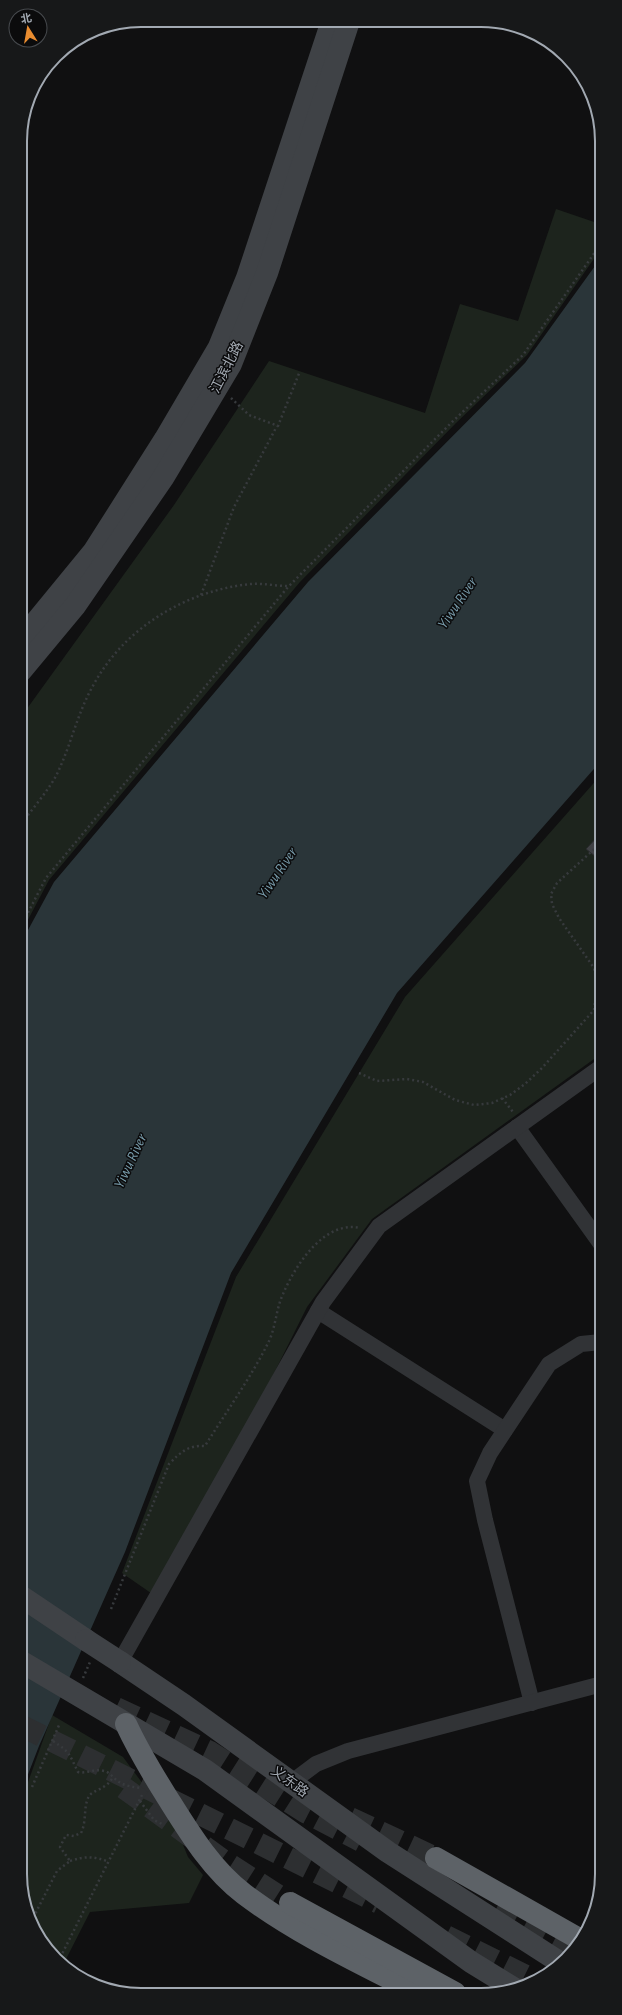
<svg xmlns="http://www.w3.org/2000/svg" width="622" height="2015" font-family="'Alegreya Sans','Noto Sans SC',sans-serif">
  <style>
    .green { fill: #1d241d }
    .water { fill: #2a3539 }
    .building { fill: #3f4044; stroke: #2a2b2d }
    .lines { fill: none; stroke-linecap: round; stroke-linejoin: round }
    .highway-tunnel { stroke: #2d2f31; stroke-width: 22; stroke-dasharray: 22 11; stroke-linecap: butt }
    .path { stroke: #373a3d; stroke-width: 2.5; stroke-dasharray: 2 3; stroke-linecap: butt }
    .street { stroke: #313336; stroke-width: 16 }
    .secondary { stroke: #3f4246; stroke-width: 22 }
    .highway { stroke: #5d6267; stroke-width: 22 }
    .secondary-bridge { stroke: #3f4246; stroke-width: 22 }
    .labels { text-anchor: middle; stroke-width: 3; stroke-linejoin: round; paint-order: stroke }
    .street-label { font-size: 14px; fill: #a2a9b2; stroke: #0b0b0c }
    .water-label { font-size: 15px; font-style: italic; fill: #799dac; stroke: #0b0b0c }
    .rim { fill: none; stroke: #a2a9b2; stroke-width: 2 }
  </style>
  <rect width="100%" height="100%" fill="#101011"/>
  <g class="green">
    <path d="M556 209 600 224V250L527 355 456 423 300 582 49 880 21 933V717L174 505 269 361 425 413 460 304 518 321Z"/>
    <path d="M600 776 601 1054 372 1219 307 1307 161 1600 122 1573 236 1277 405 997Z"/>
    <path d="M52 1715 123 1757 177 1830 188 1857 203 1875 189 1903 90 1912 63 1965 55 1960 33 1928 22 1898V1799Z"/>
  </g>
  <path class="water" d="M600 259V762L397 993 231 1273 125 1552 39 1746 22 1790 21 943 54 882 131 791 308 582 525 363Z"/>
  <path class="building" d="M601 833V861L586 849Z"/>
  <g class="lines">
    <g class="highway-tunnel">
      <path d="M116 1708 210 1752 305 1812 361 1841"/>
      <path d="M22 1726 379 1903"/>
      <path d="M124 1788 224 1861 290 1903"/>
      <path d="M350 1818 436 1858"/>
      <path d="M495 1911 573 1952"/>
      <path d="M446 1936 536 1981"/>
    </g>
    <g class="path">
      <path d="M231 398 249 415 278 426 300 371"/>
      <path d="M201 595 234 507 277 426"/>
      <path d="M22 823C33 808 47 792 56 776 71 746 77 713 94 684 125 627 188 590 251 584 263 583 276 586 288 586"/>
      <path d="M21 926 46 878 288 587 452 422 523 355 600 245"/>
      <path d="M359 1073 377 1081 407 1079 423 1082 455 1100 474 1105 492 1103 510 1095 525 1084 542 1068 594 1010 597 984 594 968 559 918 552 904 551 894 557 883 601 843"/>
      <path d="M502 1098 513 1112"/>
      <path d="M111 1609 169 1464C181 1452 188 1445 205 1446 226 1412 252 1376 269 1341 276 1326 276 1309 283 1294 295 1266 324 1220 360 1228"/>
      <path d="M83 1678 90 1662"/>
      <path d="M53 1741C71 1753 69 1754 78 1772 87 1774 95 1768 104 1771 110 1772 114 1779 119 1782 125 1786 133 1787 141 1788"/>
      <path d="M32 1787 60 1723"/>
      <path d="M140 1801 154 1820 162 1824"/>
      <path d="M70 1861C85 1856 94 1856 109 1862"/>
      <path d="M31 1922 57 1871 70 1861 60 1847 66 1835 74 1836 81 1833C87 1821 83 1807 89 1796 94 1789 106 1790 113 1777"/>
      <path d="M58 1962 143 1793"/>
    </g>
    <g class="street">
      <path d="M517 1127 601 1244"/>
      <path d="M318 1311 505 1430"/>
      <path d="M120 1662 323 1302 379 1226 601 1067"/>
      <path d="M532 1703 485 1520 477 1481 490 1453 549 1364 581 1344 601 1342"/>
      <path d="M292 1782 316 1764 348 1751 602 1684"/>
    </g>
    <g class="secondary">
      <path d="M21 640 94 551 165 439 219 347 247 278 332 21"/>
      <path d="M21 671 75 606 163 478 231 364 267 273 349 21"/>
      <path d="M22 1597 86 1640"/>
      <path d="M22 1662 205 1770 471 1962 515 1989"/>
      <path d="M120 1662 184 1705 388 1852 561 1963"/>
    </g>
    <g class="highway">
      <path d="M126 1724C138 1750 152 1773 167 1797 189 1832 211 1869 244 1894 297 1934 360 1963 418 1993"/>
      <path d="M436 1858 581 1940"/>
      <path d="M290 1903 455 1993"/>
    </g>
    <path class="secondary-bridge" d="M86 1640 120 1662"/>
  </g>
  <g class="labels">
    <g class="street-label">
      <text transform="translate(226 367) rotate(-63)" y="5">江滨北路</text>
      <text transform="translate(290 1781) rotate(36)" y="5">义东路</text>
    </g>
    <g class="water-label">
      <text transform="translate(457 603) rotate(-56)" y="5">Yiwu River</text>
      <text transform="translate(277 873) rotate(-56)" y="5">Yiwu River</text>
      <text transform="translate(130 1161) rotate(-65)" y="5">Yiwu River</text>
    </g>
  </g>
  <path d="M0 0H622V2015H0ZM141 27H481A114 114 0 0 1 595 141V1874A114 114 0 0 1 481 1988H141A114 114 0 0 1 27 1874V141A114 114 0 0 1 141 27Z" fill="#171819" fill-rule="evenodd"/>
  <path class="rim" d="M141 27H481A114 114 0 0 1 595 141V1874A114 114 0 0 1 481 1988H141A114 114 0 0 1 27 1874V141A114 114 0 0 1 141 27Z"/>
  <g transform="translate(28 28) rotate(349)"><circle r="19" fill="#0b0b0c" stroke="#474a4e"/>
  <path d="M0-3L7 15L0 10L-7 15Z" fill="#e98c30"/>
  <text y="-6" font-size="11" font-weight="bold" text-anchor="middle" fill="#a2a9b2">北</text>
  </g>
</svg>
